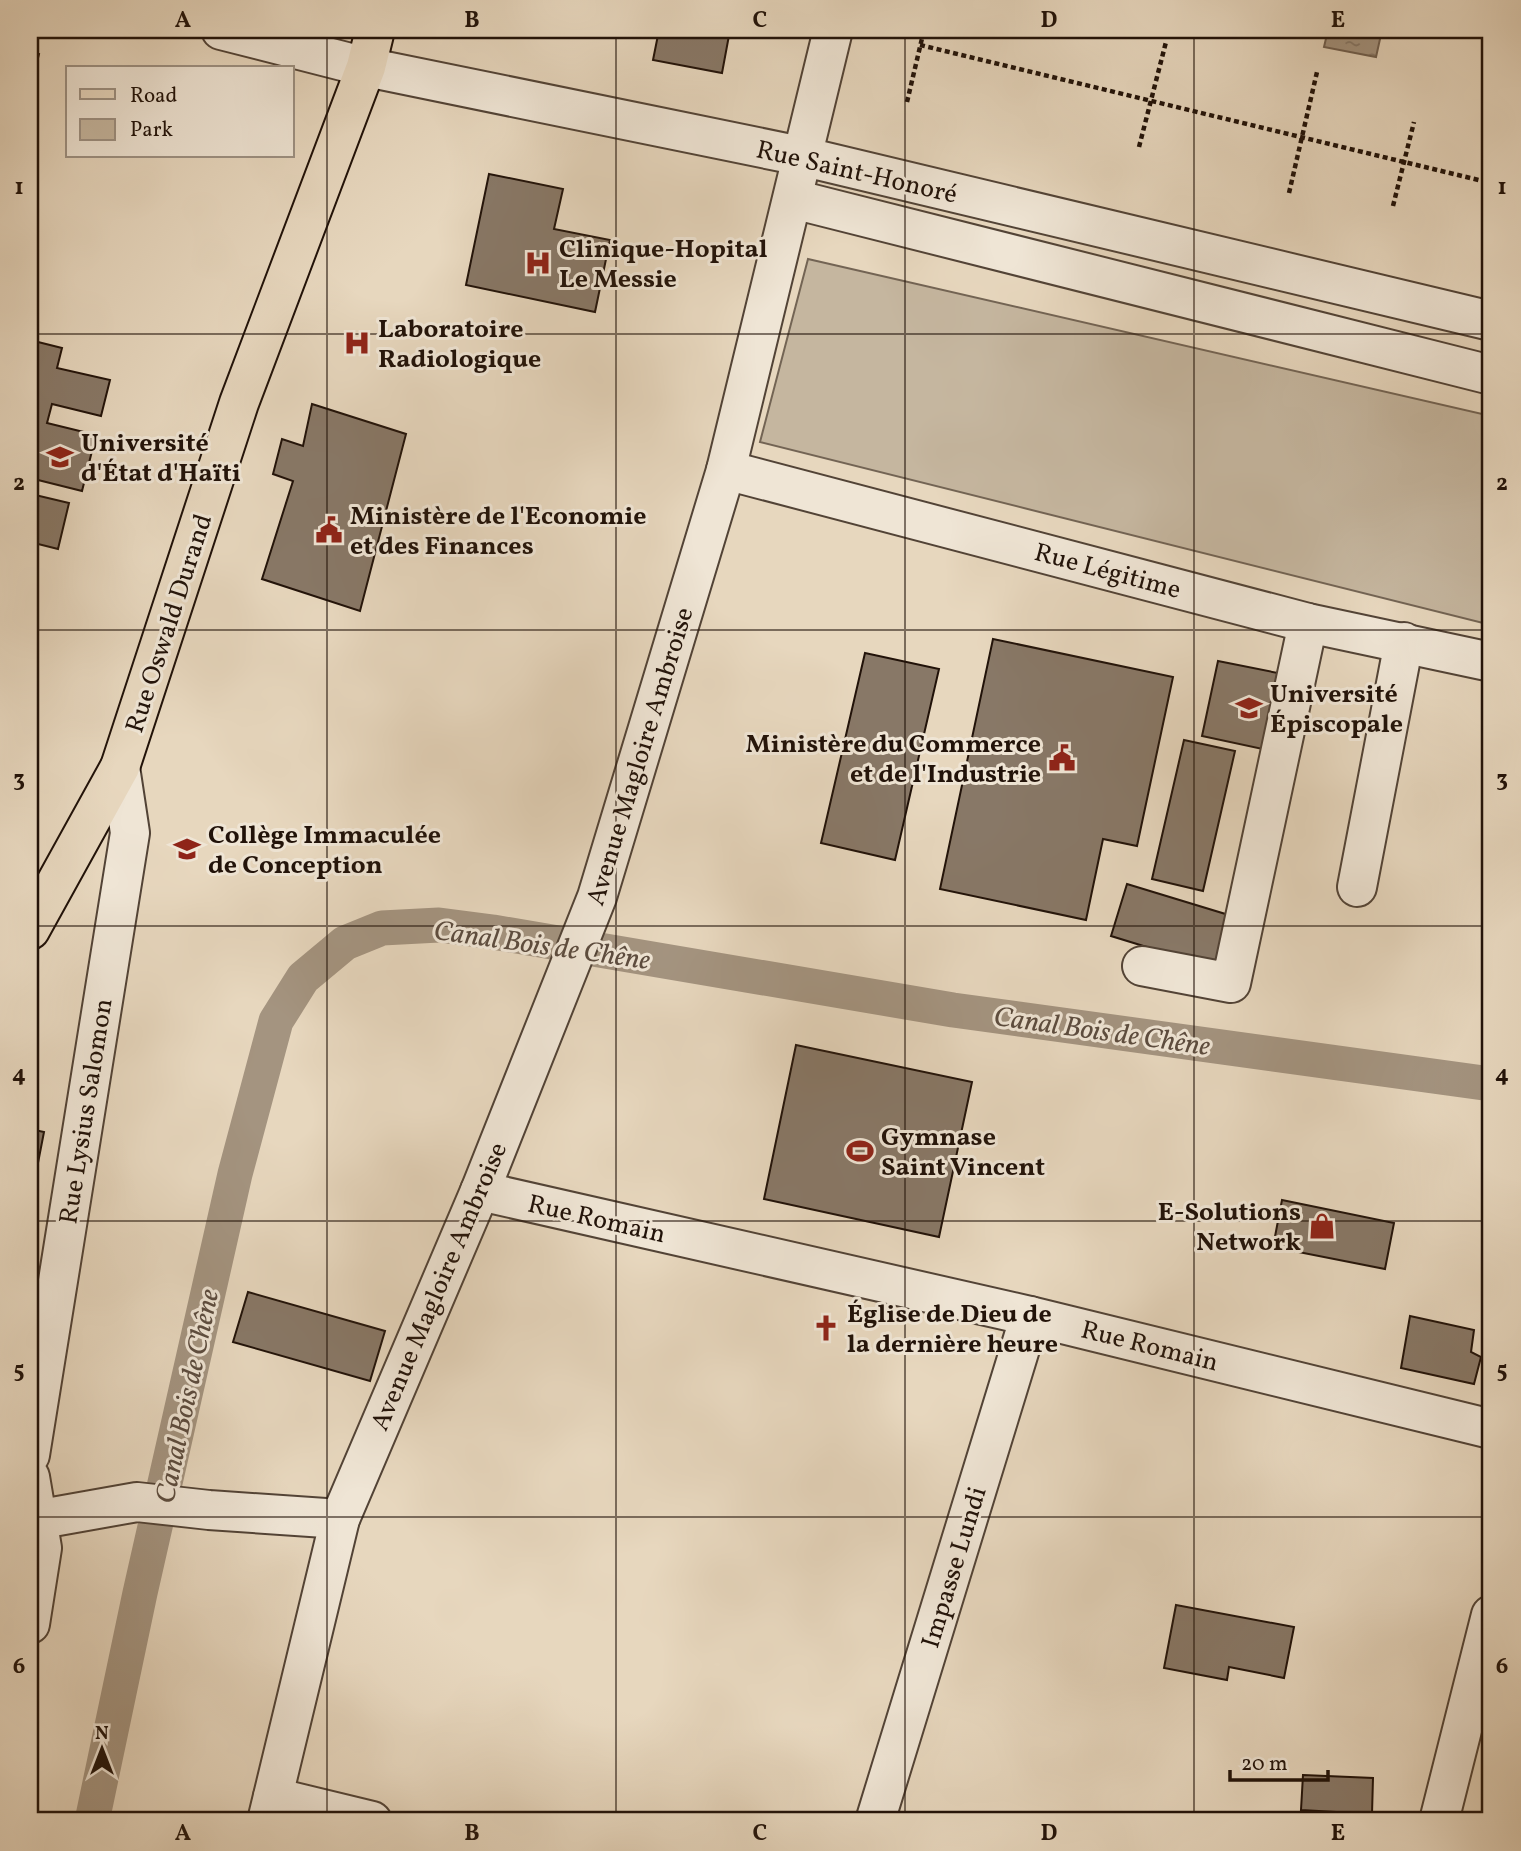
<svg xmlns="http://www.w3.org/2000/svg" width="1521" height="1851" font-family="Vollkorn,serif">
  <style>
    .green { fill: #c5b69f; stroke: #736454; stroke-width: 2 }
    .water { fill: url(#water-ripples); stroke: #706050; stroke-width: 2 }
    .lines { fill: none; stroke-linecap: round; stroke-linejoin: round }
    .canal { stroke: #a49480; stroke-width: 35 }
    .building { fill: #887867; stroke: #211209; stroke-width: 2 }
    .minor-casing { stroke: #524336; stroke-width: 42 }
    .major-casing { stroke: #211209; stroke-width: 42 }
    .path { stroke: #211209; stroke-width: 4.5; stroke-dasharray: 5 3.5; stroke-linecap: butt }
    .minor { stroke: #efe5d5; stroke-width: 38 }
    .major { stroke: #e7d7be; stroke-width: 38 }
    .grid { fill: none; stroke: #211209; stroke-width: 2; stroke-opacity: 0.55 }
    .labels { text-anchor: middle; stroke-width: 6; stroke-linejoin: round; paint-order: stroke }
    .street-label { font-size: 26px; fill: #211209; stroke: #efe5d5 }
    .poi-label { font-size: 26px; font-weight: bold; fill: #211209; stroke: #efe5d5; text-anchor: start }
    .water-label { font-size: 28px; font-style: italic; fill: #5c4c3f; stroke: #efe5d5 }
    .neatline { fill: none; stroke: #211209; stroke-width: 2.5 }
    .grid-label { font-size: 23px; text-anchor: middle; font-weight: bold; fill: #211209 }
  </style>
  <defs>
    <pattern id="water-ripples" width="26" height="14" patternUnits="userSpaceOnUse" patternTransform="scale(1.75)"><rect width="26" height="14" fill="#a49480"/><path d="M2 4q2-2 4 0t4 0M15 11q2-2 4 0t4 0" fill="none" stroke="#857767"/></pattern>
  </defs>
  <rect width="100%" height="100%" fill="#e7d7be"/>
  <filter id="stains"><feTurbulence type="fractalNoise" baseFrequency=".00286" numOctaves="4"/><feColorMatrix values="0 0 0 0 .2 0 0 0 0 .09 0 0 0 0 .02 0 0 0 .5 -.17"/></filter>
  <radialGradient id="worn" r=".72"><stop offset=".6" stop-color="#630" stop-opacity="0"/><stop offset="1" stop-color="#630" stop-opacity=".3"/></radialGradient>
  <path class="green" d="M808 259 1491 416V625L760 442Z"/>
  <path class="water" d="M1328 30H1382L1376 57 1324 47Z"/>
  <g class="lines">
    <path class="canal" d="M92 1821 140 1593 235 1174 276 1021 303 978 345 943 382 928 439 925 493 932 953 1010 1491 1084"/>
  </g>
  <g class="building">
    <path d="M659 30H730L722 73 653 60Z"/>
    <path d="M30 52 39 54 30 91Z"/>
    <path d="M489 174 563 189 554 229 610 240 595 312 466 285Z"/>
    <path d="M30 340 62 348 57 368 110 380 101 416 52 404 47 423 96 435 82 491 34 479 31 494 69 503 58 549 30 542Z"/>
    <path d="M312 404 406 434 360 611 262 579 293 481 273 474 282 439 303 446Z"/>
    <path d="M993 639 1173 677 1137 846 1103 839 1086 920 940 889Z"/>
    <path d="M865 653 939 669 895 860 821 843Z"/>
    <path d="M1218 661 1293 676 1277 752 1202 736Z"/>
    <path d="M1184 740 1235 751 1203 891 1152 879Z"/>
    <path d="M1127 884 1232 916 1215 968 1111 936Z"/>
    <path d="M796 1045 972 1082 939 1237 764 1199Z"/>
    <path d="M30 1129 44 1132 30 1204Z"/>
    <path d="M1282 1200 1394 1223 1385 1269 1273 1247Z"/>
    <path d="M248 1292 385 1331 370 1381 233 1342Z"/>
    <path d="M1410 1316 1474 1330 1471 1352 1481 1357 1474 1384 1401 1368Z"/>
    <path d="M1176 1605 1294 1627 1284 1678 1229 1667 1227 1680 1164 1668Z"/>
    <path d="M1303 1775 1373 1778 1372 1814 1301 1810Z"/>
  </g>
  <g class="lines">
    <g class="minor-casing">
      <g id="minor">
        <path d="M221 30 366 67 801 156 1491 321"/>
        <path d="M793 199 1491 375"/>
        <path d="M726 470 1308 623 1491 662"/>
        <path d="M1357 887 1404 642"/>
        <path d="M1142 966 1231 983 1308 623"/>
        <path d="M480 1191 1030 1316 1491 1429"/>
        <path d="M30 1455 130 833 120 767"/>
        <path d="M30 1477 42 1548 30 1624"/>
        <path d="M30 1521 137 1502 209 1510 340 1519"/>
        <path d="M273 1797 372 1821"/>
        <path d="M876 1818 1030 1316"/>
        <path d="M267 1821 340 1519 480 1191 597 897 726 470 833 30"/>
        <path d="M1439 1821 1491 1615"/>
      </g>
    </g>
    <g class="major-casing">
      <path id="major" d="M30 930 120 767 239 403 366 67 375 30"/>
    </g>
    <g class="path">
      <path d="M1460 30 1491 37"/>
      <path d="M920 45 1491 183"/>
      <path d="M907 102 924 30"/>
      <path d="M1139 147 1166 42"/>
      <path d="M1289 193 1317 72"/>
      <path d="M1393 206 1414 122"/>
    </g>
    <use href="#minor" class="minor"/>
    <use href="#major" class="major"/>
  </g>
  <path class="grid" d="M327 30V1821M616 30V1821M905 30V1821M1194 30V1821M30 334H1491M30 630H1491M30 926H1491M30 1221H1491M30 1517H1491"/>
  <defs>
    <g id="hospital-bare" transform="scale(2.1)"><path d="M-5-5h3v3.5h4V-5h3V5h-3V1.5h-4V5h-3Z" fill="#8f2418" stroke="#efe5d5" stroke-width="2.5" paint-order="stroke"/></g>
    <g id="university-bare" transform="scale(2.1)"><path d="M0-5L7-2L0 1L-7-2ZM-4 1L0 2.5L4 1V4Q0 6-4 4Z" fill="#8f2418" stroke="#efe5d5" stroke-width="2.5" paint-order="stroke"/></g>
    <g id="civic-bare" transform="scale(2.1)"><path d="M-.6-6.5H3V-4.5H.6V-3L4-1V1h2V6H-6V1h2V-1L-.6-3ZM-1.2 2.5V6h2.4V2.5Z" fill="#8f2418" stroke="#efe5d5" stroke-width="2.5" paint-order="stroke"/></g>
    <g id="school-bare" transform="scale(2.1)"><path d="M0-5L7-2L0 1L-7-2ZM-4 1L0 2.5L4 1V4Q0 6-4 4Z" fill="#8f2418" stroke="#efe5d5" stroke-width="2.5" paint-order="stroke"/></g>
    <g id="stadium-bare" transform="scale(2.1)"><path d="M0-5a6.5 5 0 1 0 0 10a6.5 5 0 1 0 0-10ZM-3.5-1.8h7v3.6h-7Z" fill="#8f2418" stroke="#efe5d5" stroke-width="2.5" paint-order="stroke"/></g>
    <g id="shop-bare" transform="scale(2.1)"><path d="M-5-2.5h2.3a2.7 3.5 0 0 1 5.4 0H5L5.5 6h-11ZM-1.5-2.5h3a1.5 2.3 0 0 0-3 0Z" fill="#8f2418" stroke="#efe5d5" stroke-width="2.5" paint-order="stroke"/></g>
    <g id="church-bare" transform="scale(2.1)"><path d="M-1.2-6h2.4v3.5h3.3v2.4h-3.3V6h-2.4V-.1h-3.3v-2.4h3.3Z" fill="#8f2418" stroke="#efe5d5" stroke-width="2.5" paint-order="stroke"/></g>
  </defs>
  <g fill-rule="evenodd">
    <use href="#hospital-bare" x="538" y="263"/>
    <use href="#hospital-bare" x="357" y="343"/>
    <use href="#university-bare" x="60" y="457"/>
    <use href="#civic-bare" x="329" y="530"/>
    <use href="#university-bare" x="1249" y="708"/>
    <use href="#civic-bare" x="1062" y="758"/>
    <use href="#school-bare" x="187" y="849"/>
    <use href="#stadium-bare" x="860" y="1151"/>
    <use href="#shop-bare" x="1322" y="1226"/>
    <use href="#church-bare" x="826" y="1328"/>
  </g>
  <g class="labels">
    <g class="street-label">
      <text transform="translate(857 171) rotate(13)" y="9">Rue Saint-Honoré</text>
      <text transform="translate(1108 570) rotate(15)" y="9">Rue Légitime</text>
      <text transform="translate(168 623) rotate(-72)" y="9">Rue Oswald Durand</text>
      <text transform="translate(639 756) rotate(-73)" y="9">Avenue Magloire Ambroise</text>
      <text transform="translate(85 1111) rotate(-81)" y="9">Rue Lysius Salomon</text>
      <text transform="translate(597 1218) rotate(13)" y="9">Rue Romain</text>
      <text transform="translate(438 1286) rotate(-67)" y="9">Avenue Magloire Ambroise</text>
      <text transform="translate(1150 1345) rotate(14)" y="9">Rue Romain</text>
      <text transform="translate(953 1567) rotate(-73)" y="9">Impasse Lundi</text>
    </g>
    <g class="poi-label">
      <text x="559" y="257">Clinique-Hopital<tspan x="559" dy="30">Le Messie</tspan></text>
      <text x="378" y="337">Laboratoire<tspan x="378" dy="30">Radiologique</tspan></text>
      <text x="81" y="451">Université<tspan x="81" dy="30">d'État d'Haïti</tspan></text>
      <text x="350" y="524">Ministère de l'Economie<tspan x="350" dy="30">et des Finances</tspan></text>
      <text x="1270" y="702">Université<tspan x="1270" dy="30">Épiscopale</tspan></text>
      <text x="1041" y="752" text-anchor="end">Ministère du Commerce<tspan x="1041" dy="30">et de l'Industrie</tspan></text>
      <text x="208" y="843">Collège Immaculée<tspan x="208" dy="30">de Conception</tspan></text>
      <text x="881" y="1145">Gymnase<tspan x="881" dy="30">Saint Vincent</tspan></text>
      <text x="1301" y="1220" text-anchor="end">E-Solutions<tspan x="1301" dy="30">Network</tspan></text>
      <text x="847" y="1322">Église de Dieu de<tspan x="847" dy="30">la dernière heure</tspan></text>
    </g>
    <g class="water-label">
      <text transform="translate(542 944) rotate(8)" y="10">Canal Bois de Chêne</text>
      <text transform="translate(1102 1030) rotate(8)" y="10">Canal Bois de Chêne</text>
      <text transform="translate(186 1396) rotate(-78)" y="10">Canal Bois de Chêne</text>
    </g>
  </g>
  <rect width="1521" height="1851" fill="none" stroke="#e7d7be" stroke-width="77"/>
  <rect x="66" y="66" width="228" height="91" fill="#efe5d5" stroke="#9d9183" stroke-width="2"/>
  <rect x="80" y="89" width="35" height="10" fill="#e7d7be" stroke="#9d9183" stroke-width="2"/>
  <text x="130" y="102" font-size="21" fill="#211209">Road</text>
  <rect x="80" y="119" width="35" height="21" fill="#c5b69f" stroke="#9d9183" stroke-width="2"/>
  <text x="130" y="136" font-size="21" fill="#211209">Park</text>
  <g transform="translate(102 1749)" stroke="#efe5d5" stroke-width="5" paint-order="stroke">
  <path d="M0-5L12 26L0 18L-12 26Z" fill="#211209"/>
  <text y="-10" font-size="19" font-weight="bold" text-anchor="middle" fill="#211209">N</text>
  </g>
  <path d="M1230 1770v10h98v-10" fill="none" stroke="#211209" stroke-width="3.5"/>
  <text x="1241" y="1770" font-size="21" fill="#211209" stroke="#efe5d5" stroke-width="5" paint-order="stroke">20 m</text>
  <rect x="38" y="38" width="1444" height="1774" class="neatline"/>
  <g class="grid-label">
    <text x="183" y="27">A</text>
    <text x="472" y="27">B</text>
    <text x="760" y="27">C</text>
    <text x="1049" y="27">D</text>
    <text x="1338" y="27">E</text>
    <text x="19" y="194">1</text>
    <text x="1502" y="194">1</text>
    <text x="19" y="490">2</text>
    <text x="1502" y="490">2</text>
    <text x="19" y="786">3</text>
    <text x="1502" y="786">3</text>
    <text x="19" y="1081">4</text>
    <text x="1502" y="1081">4</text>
    <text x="19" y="1377">5</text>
    <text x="1502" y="1377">5</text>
    <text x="19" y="1673">6</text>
    <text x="1502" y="1673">6</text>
    <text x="183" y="1840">A</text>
    <text x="472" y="1840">B</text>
    <text x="760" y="1840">C</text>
    <text x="1049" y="1840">D</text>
    <text x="1338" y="1840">E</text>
  </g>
  <rect width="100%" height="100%" filter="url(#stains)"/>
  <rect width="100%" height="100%" fill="url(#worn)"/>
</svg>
